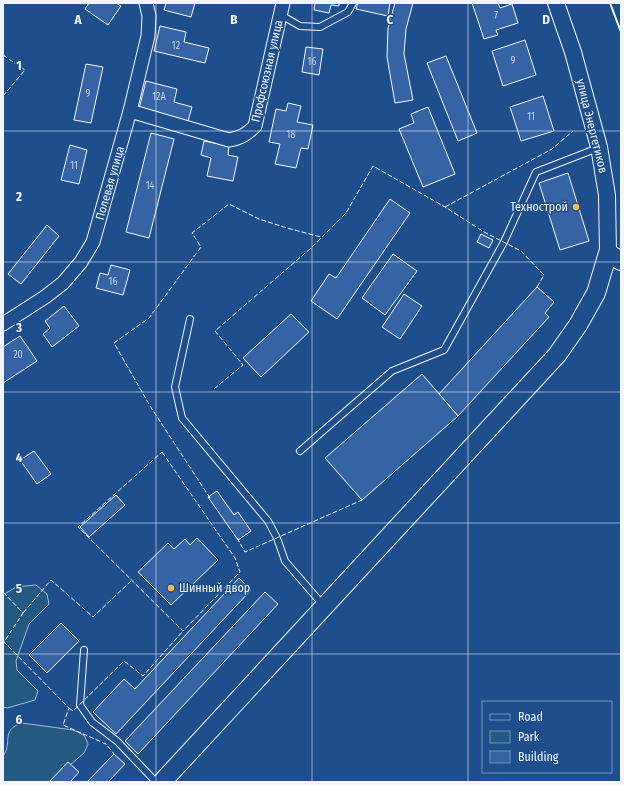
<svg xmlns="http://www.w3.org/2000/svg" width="624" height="785" font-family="'Fira Sans Condensed',sans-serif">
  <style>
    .green { fill: #245a82; stroke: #a8bbd7 }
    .building { fill: #3563a3; stroke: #f2f6ff }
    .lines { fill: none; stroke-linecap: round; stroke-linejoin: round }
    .service-casing { stroke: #f2f6ff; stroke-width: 8 }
    .minor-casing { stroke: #f2f6ff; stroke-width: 15 }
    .tertiary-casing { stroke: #f2f6ff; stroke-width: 18 }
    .secondary-casing { stroke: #f2f6ff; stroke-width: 20 }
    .service { stroke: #1f4e8c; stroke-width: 6 }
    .minor { stroke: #1f4e8c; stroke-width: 13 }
    .tertiary { stroke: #1f4e8c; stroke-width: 16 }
    .secondary { stroke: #1f4e8c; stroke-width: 18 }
    .fence { stroke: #f2f6ff; stroke-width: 1; stroke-dasharray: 5 2; stroke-linecap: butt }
    .wall { stroke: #f2f6ff; stroke-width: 2 }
    .grid { fill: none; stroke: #f2f6ff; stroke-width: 1; stroke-opacity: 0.55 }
    .poi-dot { fill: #ffb74d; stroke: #1f4e8c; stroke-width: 1.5 }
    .labels { text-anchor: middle; stroke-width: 3; stroke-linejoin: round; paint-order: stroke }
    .number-label { font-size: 10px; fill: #c3d1e8 }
    .street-label { font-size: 12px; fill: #f2f6ff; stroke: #1f4e8c }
    .poi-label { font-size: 12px; fill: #f2f6ff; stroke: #1f4e8c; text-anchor: end }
    .grid-label { font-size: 13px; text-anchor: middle; font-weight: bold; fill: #f2f6ff; stroke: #1f4e8c; stroke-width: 3; stroke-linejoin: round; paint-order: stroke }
  </style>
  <rect width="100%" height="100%" fill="#1f4e8c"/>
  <g class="green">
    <path d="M36 585 47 594 49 604 29 624 16 661 17 670 38 691 35 700 7 708 3 707V595L16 587Z"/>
    <path d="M22 723 73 730 84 735 88 744 84 753 50 782H3V756C13 743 0 730 22 723Z"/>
  </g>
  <g class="building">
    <path d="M89 3H116L121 6 108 25 85 9Z"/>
    <path d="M166 3H195L191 17 164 10Z"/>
    <path d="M315 3H339V6L331 5 329 13 314 10Z"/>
    <path d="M358 3H390L388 16 356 9Z"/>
    <path d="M395 3H413L406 29 404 54 413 100 395 103 387 57 388 28Z"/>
    <path d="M472 3H498L500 8 512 4 518 23 496 30 498 35 484 39Z"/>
    <path d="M160 26 186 32 184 42 209 48 205 63 154 51Z"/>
    <path d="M525 40 536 75 503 86 492 51Z"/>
    <path d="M306 47 323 49 319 75 302 72Z"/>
    <path d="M446 56 477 133 458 141 427 63Z"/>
    <path d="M86 64 103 67 91 123 74 120Z"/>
    <path d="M146 81 177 89 174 102 192 107 188 121 139 109Z"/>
    <path d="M543 96 554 131 521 141 510 107Z"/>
    <path d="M288 103 301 106 297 122 313 125 308 149 301 148 296 168 275 164 280 144 269 142 276 109 286 111Z"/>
    <path d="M428 107 455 174 423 187 399 129 414 123 411 114Z"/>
    <path d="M151 133 174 139 149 238 126 232Z"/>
    <path d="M204 141 229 146 228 155 238 157 233 181 207 176 211 158 201 155Z"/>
    <path d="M70 145 87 150 79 184 61 180Z"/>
    <path d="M568 173 589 241 560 250 539 183Z"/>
    <path d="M390 199 410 213 337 319 311 301 329 274 336 278Z"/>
    <path d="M47 225 59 236 21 284 8 274Z"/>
    <path d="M481 234 493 240 489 248 477 242Z"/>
    <path d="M393 254 417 271 385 315 362 298Z"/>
    <path d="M111 265 130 270 123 295 96 288 100 273 108 275Z"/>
    <path d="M537 287 554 302 545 313 549 317 458 416 439 394Z"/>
    <path d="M404 294 422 306 400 339 382 327Z"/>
    <path d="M64 306 79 326 52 347 43 334 50 328 45 321Z"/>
    <path d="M291 314 309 332 261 377 243 358Z"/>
    <path d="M20 336 37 361 3 383V347Z"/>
    <path d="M422 374 458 416 362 500 325 458Z"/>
    <path d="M34 451 51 474 37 484 20 460Z"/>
    <path d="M217 491 234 515 238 512 251 531 238 540 208 497Z"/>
    <path d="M116 495 125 505 89 537 80 527Z"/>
    <path d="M197 538 218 560 171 605 138 572 168 543 174 549 185 539 190 545Z"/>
    <path d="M239 578 251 590 116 734 93 712 124 679 135 689Z"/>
    <path d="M265 592 278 604 138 754 125 741Z"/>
    <path d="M61 623 79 641 47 673 29 655Z"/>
    <path d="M114 754 125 764 108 782H87Z"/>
    <path d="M68 762 79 772 70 782H49Z"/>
  </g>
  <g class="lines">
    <g class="service-casing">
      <g id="service">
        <path d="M281 15 300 26 320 27 348 12 353 3"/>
        <path d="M190 319 175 387 182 418 268 521 277 538 285 561 323 605"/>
        <path d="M300 451 392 371 444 350 504 242 536 172 598 148"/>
        <path d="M84 650 80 705 92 722 117 741 156 782"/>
      </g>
    </g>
    <g class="minor-casing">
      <g id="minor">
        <path d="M130 111 229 140C241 138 247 134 255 126L283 3"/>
        <path d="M3 324 45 297 63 283 81 262 93 242 130 111 148 36 149 16 146 3"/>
      </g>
    </g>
    <g class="tertiary-casing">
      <path id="tertiary" d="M556 3 573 52 599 147 607 195 608 253"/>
    </g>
    <g class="secondary-casing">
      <path id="secondary" d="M162 782 557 355 578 325 596 293 608 253 621 261"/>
    </g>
    <use href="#service" class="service"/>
    <use href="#minor" class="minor"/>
    <use href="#tertiary" class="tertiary"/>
    <use href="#secondary" class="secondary"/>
    <g class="fence">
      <path d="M3 55 25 70 3 96"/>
      <path d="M445 207 552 149 573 131"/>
      <path d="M214 389 243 365 215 331 311 248 346 213 373 166 445 207 484 232 521 251 544 275 537 287"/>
      <path d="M162 452 235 558 240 572 183 631 78 527Z"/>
      <path d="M210 498 150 406 114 343 149 318 201 247 192 233 229 204 259 219 287 228 321 237"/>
      <path d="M237 538 245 552 362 500"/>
      <path d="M3 592 23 613 4 642 69 708 63 725 106 744 114 754"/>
      <path d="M23 613 51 580 93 617 131 581"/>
      <path d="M69 708 73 711 124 661 143 676 183 631"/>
    </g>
    <path class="wall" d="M610 3 621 32"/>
  </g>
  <path class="grid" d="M156 3V782M312 3V782M468 3V782M3 131H621M3 262H621M3 392H621M3 523H621M3 654H621"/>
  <g class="poi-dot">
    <circle cx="576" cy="207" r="4"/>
    <circle cx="171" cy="588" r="4"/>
  </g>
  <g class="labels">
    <g class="number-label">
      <text x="496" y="19">7</text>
      <text x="176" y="49">12</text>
      <text x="513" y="64">9</text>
      <text x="312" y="65">16</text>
      <text x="88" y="97">9</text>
      <text x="159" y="100">12А</text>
      <text x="531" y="120">11</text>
      <text x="291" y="138">18</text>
      <text x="74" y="169">11</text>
      <text x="150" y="189">14</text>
      <text x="113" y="285">16</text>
      <text x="18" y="358">20</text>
    </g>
    <g class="street-label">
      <text transform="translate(267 71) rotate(-77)" y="4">Профсоюзная улица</text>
      <text transform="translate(592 126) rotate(76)" y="4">улица Энергетиков</text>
      <text transform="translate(110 183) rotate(-74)" y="4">Полевая улица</text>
    </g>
    <g class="poi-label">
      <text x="568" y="211">Технострой</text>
      <text x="179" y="592" text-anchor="start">Шинный двор</text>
    </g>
  </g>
  <g class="grid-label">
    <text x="78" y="24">A</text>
    <text x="234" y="24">B</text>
    <text x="390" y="24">C</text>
    <text x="546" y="24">D</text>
    <text x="19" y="70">1</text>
    <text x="19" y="201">2</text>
    <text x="19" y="332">3</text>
    <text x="19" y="462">4</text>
    <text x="19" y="593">5</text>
    <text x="19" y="724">6</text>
  </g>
  <rect width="624" height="785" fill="none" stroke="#f2f6ff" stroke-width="8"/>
  <rect x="482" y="701" width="130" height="72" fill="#1f4e8c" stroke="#7391ba"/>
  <rect x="490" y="714" width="20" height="6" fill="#1f4e8c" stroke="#7391ba"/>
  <text x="518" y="721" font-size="12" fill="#f2f6ff">Road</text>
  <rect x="490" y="731" width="20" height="12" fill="#245a82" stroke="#7391ba"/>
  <text x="518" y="741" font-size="12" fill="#f2f6ff">Park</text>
  <rect x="490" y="751" width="20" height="12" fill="#3563a3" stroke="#7391ba"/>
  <text x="518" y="761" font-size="12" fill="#f2f6ff">Building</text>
</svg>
